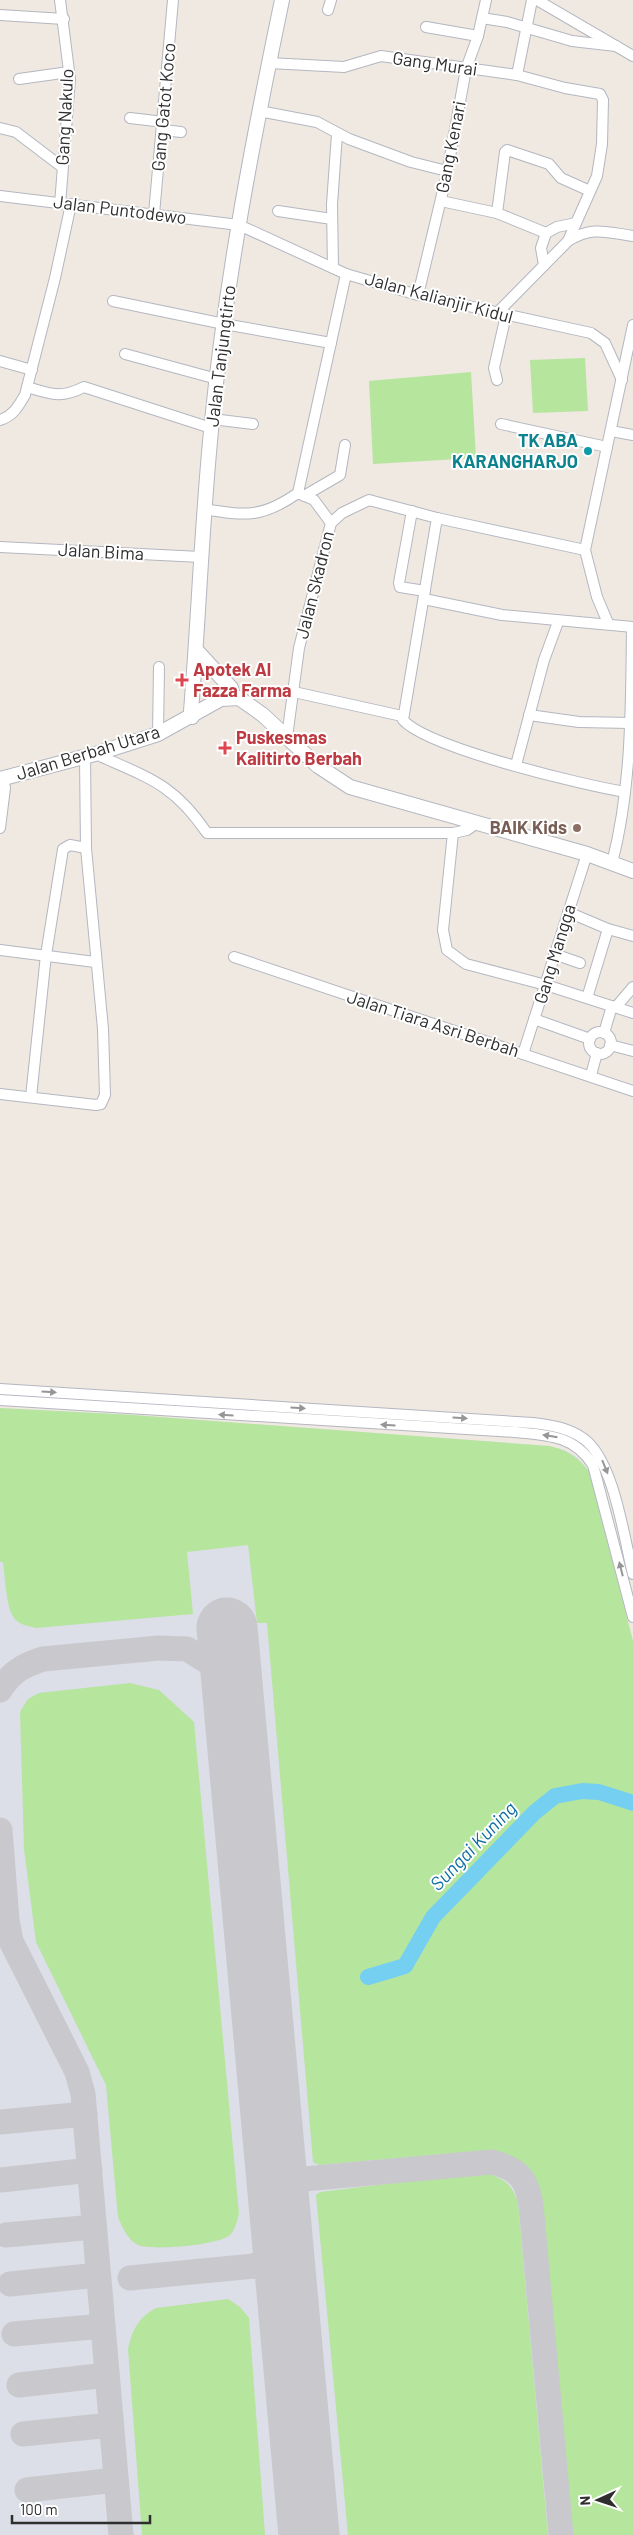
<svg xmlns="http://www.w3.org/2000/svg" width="633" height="2535" font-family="Barlow,sans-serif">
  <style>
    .airport { fill: #dcdee8 }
    .green { fill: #b6e59e }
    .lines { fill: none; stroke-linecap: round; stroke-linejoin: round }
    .river { stroke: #75cff0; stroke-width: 16 }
    .taxiway { stroke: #c9c8cc; stroke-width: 25 }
    .runway { stroke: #c9c8cc; stroke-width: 61 }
    .street-casing { stroke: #b4b7c1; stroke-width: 12 }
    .secondary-casing { stroke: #b4b7c1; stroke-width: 16 }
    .street { stroke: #fff; stroke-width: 10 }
    .secondary { stroke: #fff; stroke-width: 14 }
    .oneway { fill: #969696 }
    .culture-dot { fill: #0f9aa8; stroke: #fff; stroke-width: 2 }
    .health-dot { fill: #e0444e; stroke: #fff; stroke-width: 2 }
    .education-dot { fill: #8d6e63; stroke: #fff; stroke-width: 2 }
    .labels { text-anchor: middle; stroke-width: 4; stroke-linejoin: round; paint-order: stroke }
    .street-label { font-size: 18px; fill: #2e2e2e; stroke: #fff }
    .culture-label { font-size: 18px; font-weight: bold; fill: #0d838f; stroke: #fff; text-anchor: end }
    .health-label { font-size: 18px; font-weight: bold; fill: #be3a42; stroke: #fff; text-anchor: start }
    .education-label { font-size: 18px; font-weight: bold; fill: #785e54; stroke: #fff; text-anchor: end }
    .water-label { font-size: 19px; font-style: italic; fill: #0d6fa3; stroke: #fff }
  </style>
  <rect width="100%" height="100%" fill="#efe9e1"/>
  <path class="airport" d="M0 1408 133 1415 549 1446 565 1450 577 1457 589 1471 633 1641V2535H0Z"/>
  <g class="green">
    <path d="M585 358 588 411 533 413 530 360Z"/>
    <path d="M471 372 476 458 373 464 369 381Z"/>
    <path d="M0 1408 133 1415 549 1446C568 1450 577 1457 589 1471L633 1641V2535H570L540 2195C525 2165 514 2154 479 2151L319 2165 313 2162 267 1623H257L248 1545 187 1552 193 1614 36 1628C29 1626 19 1625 14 1618 6 1608 5 1575 3 1562H0Z"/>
    <path d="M130 1683 159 1690 194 1722 239 2214C237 2221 235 2230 230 2235 220 2245 151 2251 138 2245 128 2240 122 2227 118 2217L106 2085 36 1942 24 1849 20 1712 28 1699 39 1693Z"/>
    <path d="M485 2172C505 2180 510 2182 518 2202L548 2535H348L316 2195 320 2192Z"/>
    <path d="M228 2299 240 2307 249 2318 265 2535H142L128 2349C132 2330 138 2318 156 2308Z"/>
  </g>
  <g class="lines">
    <path class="river" d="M368 1977 405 1966 433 1917 535 1812 555 1796 582 1791 599 1792 633 1803"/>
    <g class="taxiway">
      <path d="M0 1690C11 1672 24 1665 43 1659L159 1648 187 1649 211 1664 225 1681 234 1711"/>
      <path d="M0 1830 7 1920 11 1941 77 2072 83 2094 121 2535"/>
      <path d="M0 2122 85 2114"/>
      <path d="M274 2156 285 2173 304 2179 492 2162C518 2169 527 2178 531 2205L561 2535"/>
      <path d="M1 2180 90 2170"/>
      <path d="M278 2205 286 2187 304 2179"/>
      <path d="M6 2235 94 2227"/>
      <path d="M254 2266C271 2259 276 2253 282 2235"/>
      <path d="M130 2278 254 2266C272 2268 277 2272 286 2287"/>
      <path d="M10 2284 98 2275"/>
      <path d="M14 2334 103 2326"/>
      <path d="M19 2385 107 2375"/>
      <path d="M23 2434 111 2425"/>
      <path d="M27 2490 116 2480"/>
    </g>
    <path class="runway" d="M227 1628 309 2535"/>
    <g class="street-casing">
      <g id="street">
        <path d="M60 0 70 79 60 204"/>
        <path d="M537 0 633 56"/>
        <path d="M328 10 331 0"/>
        <path d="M0 15 64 19"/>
        <path d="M482 18 507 22 572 41 616 46"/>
        <path d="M426 27 478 36"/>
        <path d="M269 63 344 67 381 56 517 75 565 88 600 94 603 100 602 144 597 176 568 241"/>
        <path d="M517 75 532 0"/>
        <path d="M19 79 69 72"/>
        <path d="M259 111 317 122 349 139 411 162 447 171"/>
        <path d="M130 118 164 122"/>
        <path d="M0 128 16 132 62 167"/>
        <path d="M163 130 181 132"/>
        <path d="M0 196 239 225 346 274 418 295 591 333 605 343 622 380"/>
        <path d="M441 201 497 213 546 233 541 248 544 265"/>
        <path d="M278 211 332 219"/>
        <path d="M497 213 505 152 507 150 549 164 561 178 590 191"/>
        <path d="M154 214 173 0"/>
        <path d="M546 233 557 227 576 223"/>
        <path d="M333 268 332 204 337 134"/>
        <path d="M418 295 446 178 466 69 478 36 486 0"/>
        <path d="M113 301 224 324 331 343"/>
        <path d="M497 313 568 241C592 226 606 232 633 236"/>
        <path d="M125 354 217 379"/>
        <path d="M0 361 32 370"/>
        <path d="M497 380 494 368 506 315"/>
        <path d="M27 387C52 394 60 399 84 387L211 428"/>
        <path d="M212 419 253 424"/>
        <path d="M0 420C13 416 18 407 25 395L55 278 71 204"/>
        <path d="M501 424 607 447"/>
        <path d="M611 431 633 435"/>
        <path d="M298 493 346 274"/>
        <path d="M304 496 340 475 345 445"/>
        <path d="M204 509C246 516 262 518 298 493L314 500 331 523 342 513 369 500 437 518 585 550"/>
        <path d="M412 511 399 583 400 587 425 591"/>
        <path d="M437 518 403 720C428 748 583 785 625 792"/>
        <path d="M0 547 201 557"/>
        <path d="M424 599 502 615 633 627"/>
        <path d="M608 623 597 597 585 550 633 325"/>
        <path d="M294 692 402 716"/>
        <path d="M529 715 579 722 631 723"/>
        <path d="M158 734 159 667"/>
        <path d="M287 737 299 648 331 523"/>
        <path d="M99 753 102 757C152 779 175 786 207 833H453L467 830 477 823"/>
        <path d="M516 765 544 660 558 622"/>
        <path d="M0 828 5 788 3 779"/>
        <path d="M453 833 443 930 447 950 466 964 546 985 633 1013"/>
        <path d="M612 863C632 786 631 705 632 627"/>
        <path d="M568 912 608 929 633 936"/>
        <path d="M0 950 95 962"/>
        <path d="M554 954 580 963"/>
        <path d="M234 957 633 1091"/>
        <path d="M587 998 608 929"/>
        <path d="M616 1007 633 987"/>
        <path d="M534 1019 590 1039"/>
        <circle cx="600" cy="1043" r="11"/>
        <path d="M604 1033 612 1006"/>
        <path d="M610 1045 633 1051"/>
        <path d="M523 1054 587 854"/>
        <path d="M591 1075 597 1053"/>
        <path d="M0 1094 96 1105 101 1104 105 1095 103 1029 86 848 85 757"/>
        <path d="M31 1097 46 955 63 849 70 845 86 848"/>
        <path d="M0 1389 533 1423C551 1425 569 1428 584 1439 614 1461 624 1538 633 1574"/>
        <path d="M0 1400 515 1432C547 1435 574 1435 593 1465L633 1617"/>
      </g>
    </g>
    <g class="secondary-casing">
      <g id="secondary">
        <path d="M196 650 231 688 233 697"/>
        <path d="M192 717 191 711C199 614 202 517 212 421 226 279 253 139 282 0"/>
        <path d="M0 779 95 754 158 734 221 699 239 698 263 715 318 766 350 787 587 854 633 871"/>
      </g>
    </g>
    <use href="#street" class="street"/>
    <use href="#secondary" class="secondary"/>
  </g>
  <defs><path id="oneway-solid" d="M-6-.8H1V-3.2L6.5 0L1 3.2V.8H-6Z" transform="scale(1.25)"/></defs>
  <g class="oneway">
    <use href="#oneway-solid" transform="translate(49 1392) rotate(4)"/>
    <use href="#oneway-solid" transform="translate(298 1408) rotate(4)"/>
    <use href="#oneway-solid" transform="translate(226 1415) rotate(-177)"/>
    <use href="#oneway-solid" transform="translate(460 1418) rotate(4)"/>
    <use href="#oneway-solid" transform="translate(388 1425) rotate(-177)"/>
    <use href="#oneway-solid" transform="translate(550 1436) rotate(-171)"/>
    <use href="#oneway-solid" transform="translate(605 1467) rotate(68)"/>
    <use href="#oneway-solid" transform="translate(621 1569) rotate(-104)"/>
  </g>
  <circle class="culture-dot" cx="588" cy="451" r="5"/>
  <g class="health-dot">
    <path d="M179.5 672.5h5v5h5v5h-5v5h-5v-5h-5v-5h5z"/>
    <path d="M222.5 740.5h5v5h5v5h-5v5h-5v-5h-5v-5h5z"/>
  </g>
  <circle class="education-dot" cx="577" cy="828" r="5"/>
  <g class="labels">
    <g class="street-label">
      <text transform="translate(435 64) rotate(8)" y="6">Gang Murai</text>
      <text transform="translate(164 107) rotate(-85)" y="6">Gang Gatot Koco</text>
      <text transform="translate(65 117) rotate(-87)" y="6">Gang Nakulo</text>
      <text transform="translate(451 147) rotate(-79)" y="6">Gang Kenari</text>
      <text transform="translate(120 210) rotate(7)" y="6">Jalan Puntodewo</text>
      <text transform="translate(439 298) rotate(15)" y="6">Jalan Kalianjir Kidul</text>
      <text transform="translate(221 356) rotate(-83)" y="6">Jalan Tanjungtirto</text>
      <text transform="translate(101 552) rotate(3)" y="6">Jalan Bima</text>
      <text transform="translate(315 585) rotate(-76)" y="6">Jalan Skadron</text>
      <text transform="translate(88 753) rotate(-17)" y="6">Jalan Berbah Utara</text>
      <text transform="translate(555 954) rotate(-73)" y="6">Gang Mangga</text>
      <text transform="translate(433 1024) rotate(18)" y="6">Jalan Tiara Asri Berbah</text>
    </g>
    <g class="culture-label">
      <text x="578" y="447">TK ABA<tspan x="578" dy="21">KARANGHARJO</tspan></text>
    </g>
    <g class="health-label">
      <text x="193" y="676">Apotek Al<tspan x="193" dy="21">Fazza Farma</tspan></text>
      <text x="236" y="744">Puskesmas<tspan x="236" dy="21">Kalitirto Berbah</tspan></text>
    </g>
    <g class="education-label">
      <text x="567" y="834">BAIK Kids</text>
    </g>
    <g class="water-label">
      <text transform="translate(473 1846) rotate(-46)" y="7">Sungai Kuning</text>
    </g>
  </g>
  <g transform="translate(598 2500) rotate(267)" stroke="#ffffff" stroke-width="4" paint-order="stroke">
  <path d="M0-4L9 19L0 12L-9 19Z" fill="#2e2e2e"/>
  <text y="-8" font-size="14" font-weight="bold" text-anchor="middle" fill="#2e2e2e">N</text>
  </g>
  <path d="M12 2515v8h138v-8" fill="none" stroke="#2e2e2e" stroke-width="2.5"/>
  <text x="20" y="2515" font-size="15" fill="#2e2e2e" stroke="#ffffff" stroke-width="4" paint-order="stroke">100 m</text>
</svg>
